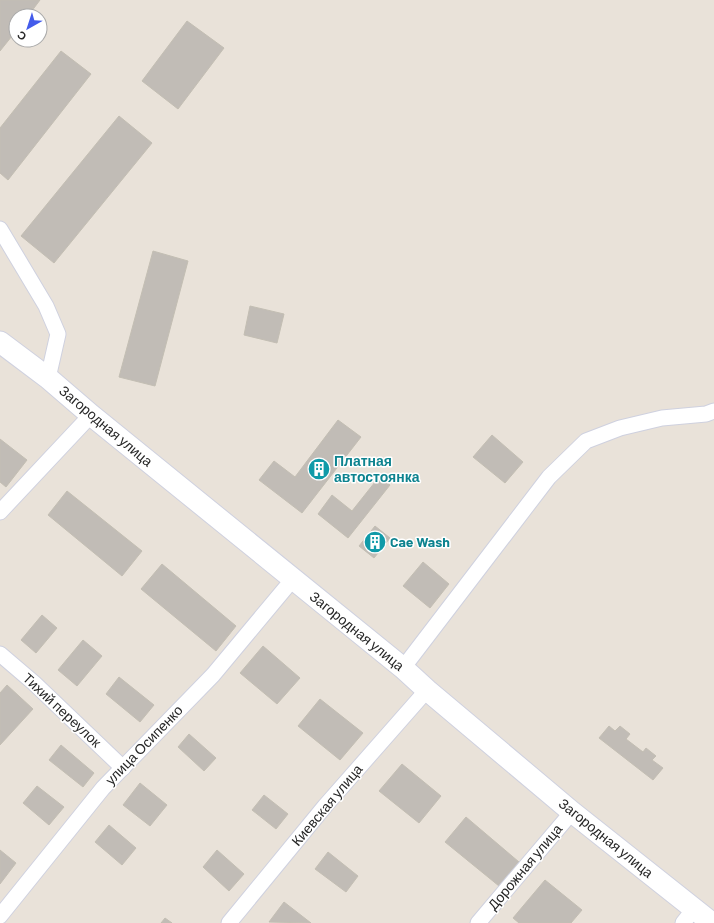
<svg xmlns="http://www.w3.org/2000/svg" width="714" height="923" font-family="Barlow,sans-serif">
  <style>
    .building { fill: #c1bcb6; stroke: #c3beb3 }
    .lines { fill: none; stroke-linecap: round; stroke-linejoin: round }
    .street-casing { stroke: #cfd1df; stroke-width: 17 }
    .secondary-casing { stroke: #cfd1df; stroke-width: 23 }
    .street { stroke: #fff; stroke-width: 15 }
    .secondary { stroke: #fff; stroke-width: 21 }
    .labels { text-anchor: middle; stroke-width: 3; stroke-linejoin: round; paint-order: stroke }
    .street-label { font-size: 14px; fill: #272727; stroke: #fff }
    .culture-label { font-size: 14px; font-weight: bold; fill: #0d838f; stroke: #fff; text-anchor: start }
  </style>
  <rect width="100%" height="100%" fill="#e9e2d9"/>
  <g class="building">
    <path d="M0 0H40L28 16H16V31L0 51Z"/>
    <path d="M187 21 224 48 178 109 142 81Z"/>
    <path d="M61 51 91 74 8 180 0 173V128Z"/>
    <path d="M119 116 152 143 54 263 21 236Z"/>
    <path d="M153 251 188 261 155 386 119 377Z"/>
    <path d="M250 306 284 314 277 343 244 335Z"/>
    <path d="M338 420 361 437 302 513 259 480 274 461 295 477Z"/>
    <path d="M492 435 523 462 505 483 473 457Z"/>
    <path d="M0 439 27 460 6 487 0 482Z"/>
    <path d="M379 477 390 485 348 538 318 514 332 495 352 511Z"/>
    <path d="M67 491 142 551 122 576 48 515Z"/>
    <path d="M375 526 390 538 374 558 359 546Z"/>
    <path d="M423 562 449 584 430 608 403 586Z"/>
    <path d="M162 564 236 626 216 651 141 589Z"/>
    <path d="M42 615 57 628 36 653 21 640Z"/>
    <path d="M83 640 102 656 77 686 58 670Z"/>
    <path d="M263 646 300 678 277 704 240 673Z"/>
    <path d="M119 677 154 705 140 722 106 694Z"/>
    <path d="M7 685 33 709 0 745V693Z"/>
    <path d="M320 699 363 733 340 760 298 726Z"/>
    <path d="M609 726 615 731 620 726 630 734 626 739 643 752 646 748 656 756 652 760 663 768 653 780 599 738Z"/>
    <path d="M189 734 216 758 204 771 178 747Z"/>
    <path d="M61 745 94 773 83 787 49 760Z"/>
    <path d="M402 764 441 796 419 823 379 791Z"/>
    <path d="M140 783 167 805 150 826 123 805Z"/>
    <path d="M37 786 64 807 49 825 23 803Z"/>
    <path d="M264 795 288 814 276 829 252 810Z"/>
    <path d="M466 817 519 862 499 886 445 842Z"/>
    <path d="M109 825 136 848 122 865 95 842Z"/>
    <path d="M0 850 16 863 0 884Z"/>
    <path d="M217 850 244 874 229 891 203 867Z"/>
    <path d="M328 852 358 876 346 892 315 869Z"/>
    <path d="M545 880 582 910 571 923H519L513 918Z"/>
    <path d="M284 902 311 923 269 922Z"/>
    <path d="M165 918 172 923H161Z"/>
  </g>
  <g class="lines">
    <g class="street-casing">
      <g id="street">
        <path d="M0 229 46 306 58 334 48 378"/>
        <path d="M0 512 91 415"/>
        <path d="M0 654 34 683 123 768"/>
        <path d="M403 668 549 477 586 441 620 428 662 418 706 414 714 411"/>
        <path d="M0 916 103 788 213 675 293 579"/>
        <path d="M229 923 325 806 427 690"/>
        <path d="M478 923 572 812"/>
        <path d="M683 923 694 909"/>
      </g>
    </g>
    <g class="secondary-casing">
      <path id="secondary" d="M0 342 48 378 91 415 403 668 427 690 572 812 712 923"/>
    </g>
    <use href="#street" class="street"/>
    <use href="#secondary" class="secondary"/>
  </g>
  <defs>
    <g id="building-disc" transform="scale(1.15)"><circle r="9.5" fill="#0f9aa8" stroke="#fff"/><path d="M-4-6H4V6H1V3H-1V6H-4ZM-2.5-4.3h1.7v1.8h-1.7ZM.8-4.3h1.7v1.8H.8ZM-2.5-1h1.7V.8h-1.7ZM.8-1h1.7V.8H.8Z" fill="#fff"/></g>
  </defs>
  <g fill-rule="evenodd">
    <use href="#building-disc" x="319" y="469"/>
    <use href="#building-disc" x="375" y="542"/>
  </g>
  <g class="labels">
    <g class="street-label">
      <text transform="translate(106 426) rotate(40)" y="5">Загородная улица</text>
      <text transform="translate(357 631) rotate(39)" y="5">Загородная улица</text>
      <text transform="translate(62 710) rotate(43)" y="5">Тихий переулок</text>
      <text transform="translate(144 745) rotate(-46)" y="5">улица Осипенко</text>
      <text transform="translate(327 805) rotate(-50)" y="5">Киевская улица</text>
      <text transform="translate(606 838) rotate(39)" y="5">Загородная улица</text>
      <text transform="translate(525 867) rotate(-50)" y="5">Дорожная улица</text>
    </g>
    <g class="culture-label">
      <text x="334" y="466">Платная<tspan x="334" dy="16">автостоянка</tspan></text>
      <text x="390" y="547">Cae Wash</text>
    </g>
  </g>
  <g transform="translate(28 28) rotate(219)"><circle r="19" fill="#ffffff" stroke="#a9a9a9"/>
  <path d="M0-3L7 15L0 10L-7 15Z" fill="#445ceb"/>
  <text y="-6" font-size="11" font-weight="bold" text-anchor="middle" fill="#272727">С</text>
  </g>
</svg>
